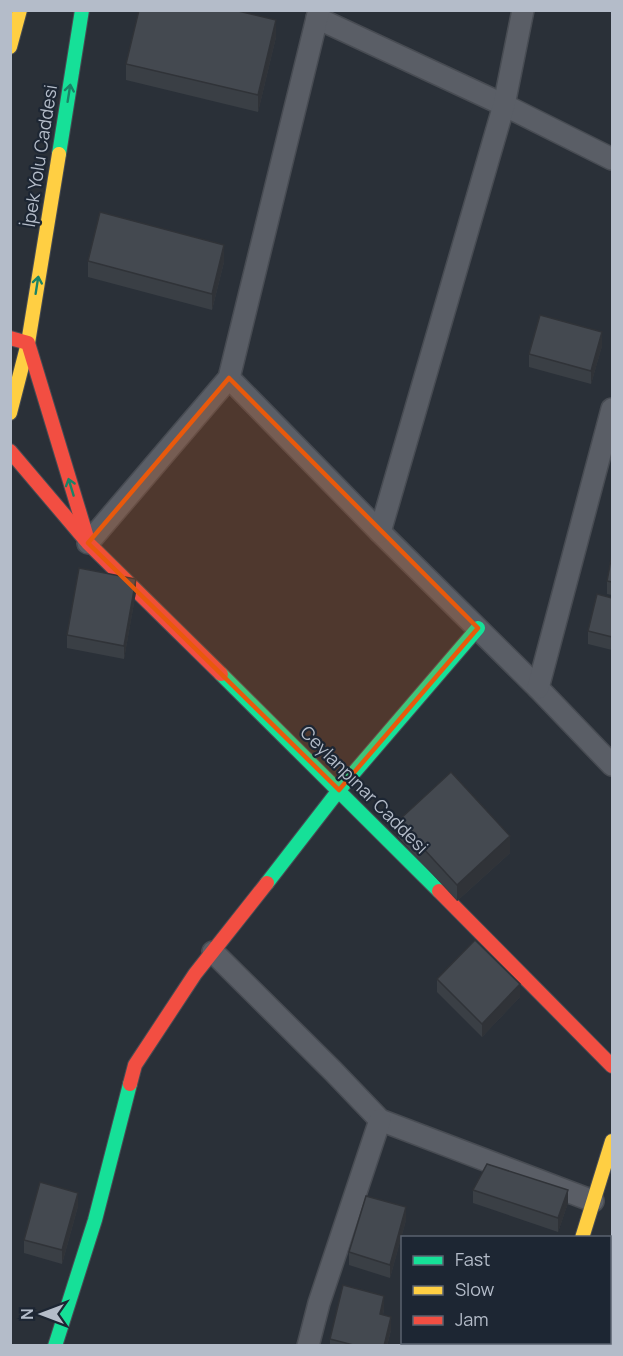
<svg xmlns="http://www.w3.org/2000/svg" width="623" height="1356" font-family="Manrope,sans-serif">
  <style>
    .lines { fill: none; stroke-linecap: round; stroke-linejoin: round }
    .street-casing { stroke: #484c53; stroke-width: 24 }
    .fast-casing { stroke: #484c53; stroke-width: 16 }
    .slow-casing { stroke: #484c53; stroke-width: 16 }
    .jam-casing { stroke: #484c53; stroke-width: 16 }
    .street { stroke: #5a5e66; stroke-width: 21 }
    .fast { stroke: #16e098; stroke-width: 14 }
    .slow { stroke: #ffcf43; stroke-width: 14 }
    .jam { stroke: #f24e42; stroke-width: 14 }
    .wall { fill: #3a3f45 }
    .shaded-wall { fill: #303338 }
    .building { fill: #444950; stroke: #303338; stroke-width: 1.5 }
    .oneway { stroke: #1a8366 }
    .marked { fill: #e8590c; fill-opacity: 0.2; stroke: #e8590c; stroke-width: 4.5; stroke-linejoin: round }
    .labels { text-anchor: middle; stroke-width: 4.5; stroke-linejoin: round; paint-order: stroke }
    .street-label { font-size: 18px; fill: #b4bcc9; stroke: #1d2633 }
  </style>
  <rect width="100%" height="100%" fill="#2a3038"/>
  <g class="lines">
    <g class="street-casing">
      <g id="street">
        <path d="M317 18 504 105 612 159"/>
        <path d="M229 378 380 532 538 688 612 765"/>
        <path d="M380 532 504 105 523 10"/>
        <path d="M88 543 229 378 319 10"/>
        <path d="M538 688 612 409"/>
        <path d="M213 952 333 1071 380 1120 593 1201"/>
        <path d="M592 1342 599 1346"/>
        <path d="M308 1346 319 1303 380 1120"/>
      </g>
    </g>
    <g class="fast-casing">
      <g id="fast">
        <path d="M59 154 82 10"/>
        <path d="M221 674 439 891"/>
        <path d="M267 883 339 790 478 628"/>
        <path d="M55 1346 95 1220 130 1084"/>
      </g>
    </g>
    <g class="slow-casing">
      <g id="slow">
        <path d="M10 47 20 10"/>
        <path d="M10 413 28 343 59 154"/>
        <path d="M582 1238 612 1141"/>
      </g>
    </g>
    <g class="jam-casing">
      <g id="jam">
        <path d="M10 338 28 343 86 534"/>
        <path d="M10 451 88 543 221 674"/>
        <path d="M439 891 612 1066"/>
        <path d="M130 1084 135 1065 195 974 267 883"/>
        <path d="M548 1346 549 1342"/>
      </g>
    </g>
    <use href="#street" class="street"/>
    <use href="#fast" class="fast"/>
    <use href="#slow" class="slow"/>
    <use href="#jam" class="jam"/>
  </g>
  <g class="wall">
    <path d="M276 37 258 112 126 80V64Z"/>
    <path d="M88 261 224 262 212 310 88 277Z"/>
    <path d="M602 346 591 384 529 367V354Z"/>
    <path d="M612 554V595L607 594V581Z"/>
    <path d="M136 592 124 659 67 648V635Z"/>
    <path d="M612 598V650L588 644V631Z"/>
    <path d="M398 821 510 853 457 901 398 837Z"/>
    <path d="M437 979 520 997 482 1037 437 992Z"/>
    <path d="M473 1190 568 1203 558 1232 473 1203Z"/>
    <path d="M78 1206 62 1264 24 1253V1240Z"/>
    <path d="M406 1220 390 1278 349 1265V1252Z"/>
    <path d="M384 1309 383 1315 391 1330 387 1346H330V1339Z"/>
  </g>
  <g class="shaded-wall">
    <path d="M276 20V37L258 112V95Z"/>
    <path d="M224 245V262L212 310V294Z"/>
    <path d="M602 332V346L591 384V371Z"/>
    <path d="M136 579V592L124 659V646Z"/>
    <path d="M510 836V853L457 901V885Z"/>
    <path d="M520 984V997L482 1037V1024Z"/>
    <path d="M568 1190V1203L558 1232V1218Z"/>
    <path d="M78 1193V1206L62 1264V1250Z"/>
    <path d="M406 1207V1220L390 1278V1265Z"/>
    <path d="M384 1296V1309L380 1327V1314Z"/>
    <path d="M391 1317V1330L387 1346H384Z"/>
    <path d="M522 1342H526L525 1346H521Z"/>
  </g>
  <g class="building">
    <path d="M139 10H234L276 20 258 95 126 64Z"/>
    <path d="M100 212 224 245 212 294 88 261Z"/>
    <path d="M540 315 602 332 591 371 529 354Z"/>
    <path d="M612 554V582L607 581Z"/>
    <path d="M79 568 136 579 124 646 67 635Z"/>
    <path d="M597 594 612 598V637L588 631Z"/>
    <path d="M451 772 510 836 457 885 398 821Z"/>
    <path d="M475 940 520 984 482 1024 437 979Z"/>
    <path d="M487 1164 568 1190 558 1218 473 1190Z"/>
    <path d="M40 1182 78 1193 62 1250 24 1240Z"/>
    <path d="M366 1196 406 1207 390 1265 349 1252Z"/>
    <path d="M343 1285 384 1296 380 1314 391 1317 384 1346H357L330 1339Z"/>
    <path d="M446 1342H522L521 1346H452L446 1344Z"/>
  </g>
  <defs><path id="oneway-shaft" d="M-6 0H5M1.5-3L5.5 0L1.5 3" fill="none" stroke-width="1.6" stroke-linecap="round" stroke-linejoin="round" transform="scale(1.5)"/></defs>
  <g class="oneway">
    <use href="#oneway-shaft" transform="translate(69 93) rotate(-81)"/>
    <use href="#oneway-shaft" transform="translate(37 285) rotate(-81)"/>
    <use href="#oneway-shaft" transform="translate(71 487) rotate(-107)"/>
  </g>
  <path class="marked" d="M229 378 478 628 339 790 88 543Z"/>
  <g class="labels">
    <g class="street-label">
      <text transform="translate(40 156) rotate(-81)" y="6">İpek Yolu Caddesi</text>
      <text transform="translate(364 790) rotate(45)" y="6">Ceylanpınar Caddesi</text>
    </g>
  </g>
  <rect width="623" height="1356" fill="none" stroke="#b4bcc9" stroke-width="24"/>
  <rect x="401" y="1236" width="210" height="108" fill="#1d2633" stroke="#59626f" stroke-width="1.5"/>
  <rect x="413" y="1256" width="30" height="9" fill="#16e098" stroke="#59626f" stroke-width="1.5"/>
  <text x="455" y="1266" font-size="18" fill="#b4bcc9">Fast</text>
  <rect x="413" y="1286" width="30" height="9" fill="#ffcf43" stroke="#59626f" stroke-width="1.5"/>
  <text x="455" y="1296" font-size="18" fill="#b4bcc9">Slow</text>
  <rect x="413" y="1316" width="30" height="9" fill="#f24e42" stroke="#59626f" stroke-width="1.5"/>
  <text x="455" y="1326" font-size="18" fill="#b4bcc9">Jam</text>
  <g transform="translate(42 1314) rotate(270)" stroke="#1d2633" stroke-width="4.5" paint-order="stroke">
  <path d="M0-4.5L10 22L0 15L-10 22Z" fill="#b4bcc9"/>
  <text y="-9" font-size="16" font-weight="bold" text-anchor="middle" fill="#b4bcc9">N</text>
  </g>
</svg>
